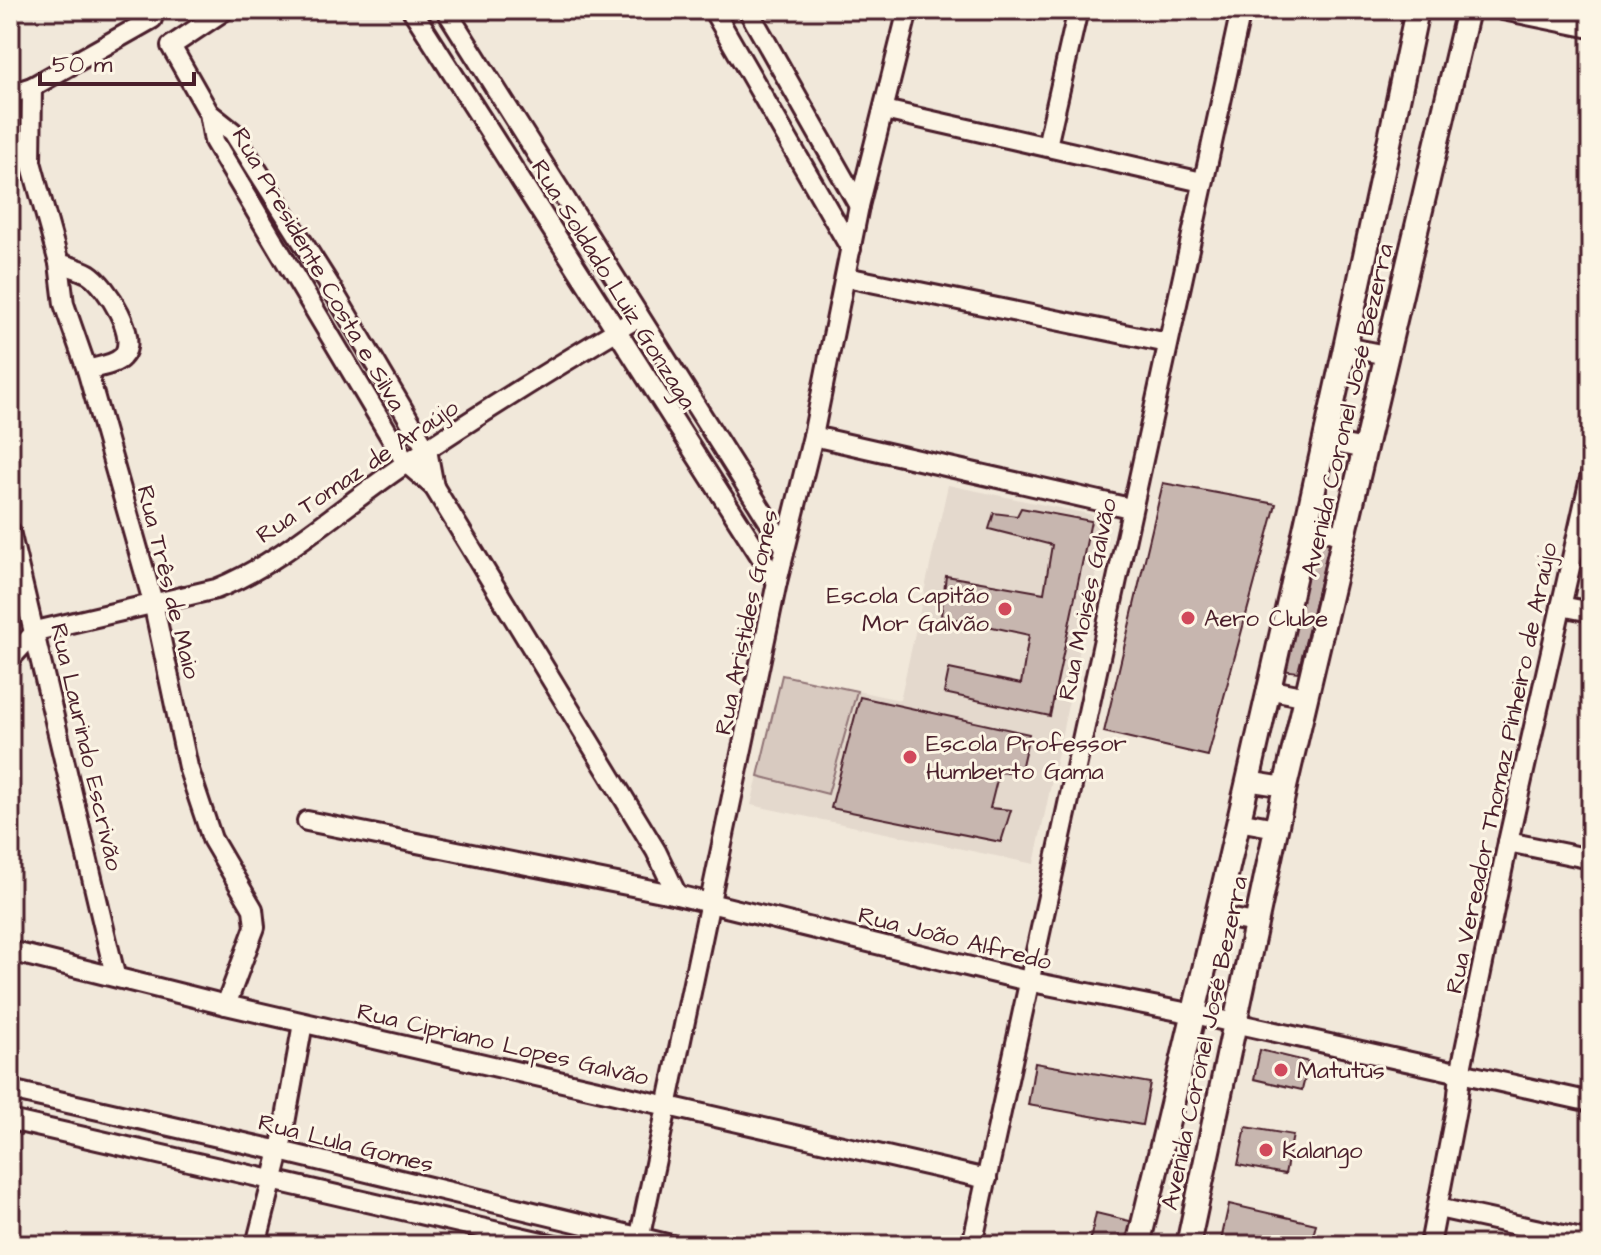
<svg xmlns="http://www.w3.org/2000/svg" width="1601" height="1255" font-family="'Architects Daughter',sans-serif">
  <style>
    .built { fill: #e4d9cd }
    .green { fill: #d8cac0; stroke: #917476; stroke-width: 2 }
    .building { fill: #c7b6af; stroke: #4a1f2b; stroke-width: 2 }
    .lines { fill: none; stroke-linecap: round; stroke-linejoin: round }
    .minor-casing { stroke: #4a1f2b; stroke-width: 24 }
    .tertiary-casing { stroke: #4a1f2b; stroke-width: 28 }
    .minor { stroke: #fcf5e5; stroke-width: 18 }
    .tertiary { stroke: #fcf5e5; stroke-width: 22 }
    .poi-dot { fill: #d1495b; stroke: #fcf5e5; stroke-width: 3 }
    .labels { text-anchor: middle; stroke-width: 6; stroke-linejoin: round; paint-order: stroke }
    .street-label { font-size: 24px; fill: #4a1f2b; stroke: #fcf5e5 }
    .poi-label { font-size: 24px; fill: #4a1f2b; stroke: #fcf5e5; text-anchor: start }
  </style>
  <rect width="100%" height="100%" fill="#f1e8da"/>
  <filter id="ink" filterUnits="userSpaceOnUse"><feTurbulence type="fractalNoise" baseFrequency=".0125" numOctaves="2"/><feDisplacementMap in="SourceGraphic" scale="16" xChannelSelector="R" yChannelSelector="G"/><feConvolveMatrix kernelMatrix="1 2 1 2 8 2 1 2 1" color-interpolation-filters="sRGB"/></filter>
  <g filter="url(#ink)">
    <path class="built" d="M948 485 1108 518 1034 864 751 805 782 675 900 700Z"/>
    <path class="green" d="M782 675 857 691 828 794 758 776Z"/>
    <g class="building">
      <path d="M1163 483 1276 504 1208 756 1104 732Z"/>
      <path d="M1021 508 1091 521 1050 716 944 693 949 669 1021 684 1029 635 941 616 946 576 1044 593 1052 545 989 529 994 513 1017 516Z"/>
      <path d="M1312 534 1331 537 1298 672 1281 670Z"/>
      <path d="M860 697 1029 734 1020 774 999 772 990 808 1011 810 1001 842 831 808Z"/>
      <path d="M1260 1050 1309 1062 1302 1090 1254 1079Z"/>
      <path d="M1035 1063 1150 1083 1142 1125 1028 1105Z"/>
      <path d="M1246 1127 1293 1135 1285 1174 1238 1165Z"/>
      <path d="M1229 1204 1316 1224 1311 1245H1220Z"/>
      <path d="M1096 1213 1138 1223 1133 1245H1089Z"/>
    </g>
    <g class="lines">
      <g class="minor-casing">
        <g id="minor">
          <path d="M225 10 171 46 209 113 214 141 406 463 434 487 656 851 677 895"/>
          <path d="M412 10 777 582"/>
          <path d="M446 10 785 547"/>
          <path d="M713 10 851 249"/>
          <path d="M748 10 859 206"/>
          <path d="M1503 10 1591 28"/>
          <path d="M152 19 32 87 31 162 59 263 64 304 87 370 153 602 188 767 212 839 253 909 255 927 226 1005"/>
          <path d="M10 94 32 87"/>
          <path d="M884 110 1202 182"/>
          <path d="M209 113 233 132 329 284 427 450 434 487"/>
          <path d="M1047 146 1077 14"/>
          <path d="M59 263C68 266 80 269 89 274 106 285 141 338 122 357 115 365 97 367 87 370"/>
          <path d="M846 277 1168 343"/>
          <path d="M1345 347 1386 355"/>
          <path d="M813 436 1130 508"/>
          <path d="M1324 441 1365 449"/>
          <path d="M1304 527 1344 535"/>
          <path d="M10 531 115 975"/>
          <path d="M1561 606 1591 612"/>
          <path d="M10 659 36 631 216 589C282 563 345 504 405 464 481 413 560 364 639 317"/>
          <path d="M1267 689 1307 697"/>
          <path d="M1247 781 1285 787"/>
          <path d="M307 821 677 895 1032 982 1194 1014 1591 1102"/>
          <path d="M1238 821 1276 828"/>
          <path d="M1508 842 1591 859"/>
          <path d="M1216 916 1256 923"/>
          <path d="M10 951 226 1005 987 1179"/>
          <path d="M10 1090 280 1151 671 1245"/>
          <path d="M10 1120 555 1245"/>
          <path d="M1438 1208 1591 1241"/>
          <path d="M256 1245 280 1151 303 1023"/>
          <path d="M638 1245 777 582 813 436 859 206 908 10"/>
          <path d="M972 1245C1064 834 1149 421 1241 10"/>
          <path d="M1430 1245 1457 1104 1460 1074 1508 842 1591 474"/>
        </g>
      </g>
      <g class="tertiary-casing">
        <g id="tertiary">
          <path d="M1138 1245C1238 835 1331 423 1417 10"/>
          <path d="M1188 1245 1285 787 1468 10"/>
        </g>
      </g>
      <use href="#minor" class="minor"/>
      <use href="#tertiary" class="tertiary"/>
    </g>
  </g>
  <g class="poi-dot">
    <circle cx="1005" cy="609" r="8"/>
    <circle cx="1188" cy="618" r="8"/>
    <circle cx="910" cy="757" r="8"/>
    <circle cx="1281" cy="1070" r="8"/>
    <circle cx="1266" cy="1150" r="8"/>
  </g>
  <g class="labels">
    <g class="street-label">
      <text transform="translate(319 269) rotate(60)" y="8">Rua Presidente Costa e Silva</text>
      <text transform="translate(614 284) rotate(58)" y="8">Rua Soldado Luiz Gonzaga</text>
      <text transform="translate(1347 410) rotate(-77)" y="8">Avenida Coronel José Bezerra</text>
      <text transform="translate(357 471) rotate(-34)" y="8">Rua Tomaz de Araújo</text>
      <text transform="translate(169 582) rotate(76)" y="8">Rua Três de Maio</text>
      <text transform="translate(1087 599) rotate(-78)" y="8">Rua Moisés Galvão</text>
      <text transform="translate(746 622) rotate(-78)" y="8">Rua Aristides Gomes</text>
      <text transform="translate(87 747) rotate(77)" y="8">Rua Laurindo Escrivão</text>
      <text transform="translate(1501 768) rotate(-78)" y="8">Rua Vereador Thomaz Pinheiro de Araújo</text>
      <text transform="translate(955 938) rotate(14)" y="8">Rua João Alfredo</text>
      <text transform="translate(1204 1043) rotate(-78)" y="8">Avenida Coronel José Bezerra</text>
      <text transform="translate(503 1044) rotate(13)" y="8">Rua Cipriano Lopes Galvão</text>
      <text transform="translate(346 1143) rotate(14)" y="8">Rua Lula Gomes</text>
    </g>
    <g class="poi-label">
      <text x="989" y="603" text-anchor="end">Escola Capitão<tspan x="989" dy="28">Mor Galvão</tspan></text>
      <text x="1204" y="626">Aero Clube</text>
      <text x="926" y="751">Escola Professor<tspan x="926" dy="28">Humberto Gama</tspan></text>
      <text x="1297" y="1078">Matutus</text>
      <text x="1282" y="1158">Kalango</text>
    </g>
  </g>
  <rect width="1601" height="1255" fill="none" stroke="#fcf5e5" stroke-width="40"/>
  <rect x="20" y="20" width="1561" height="1215" fill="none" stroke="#4a1f2b" stroke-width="3" filter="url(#ink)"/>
  <path d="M40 72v12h154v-12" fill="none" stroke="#4a1f2b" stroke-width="4"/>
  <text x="52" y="72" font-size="24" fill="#4a1f2b" stroke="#fcf5e5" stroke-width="6" paint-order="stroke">50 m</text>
</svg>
